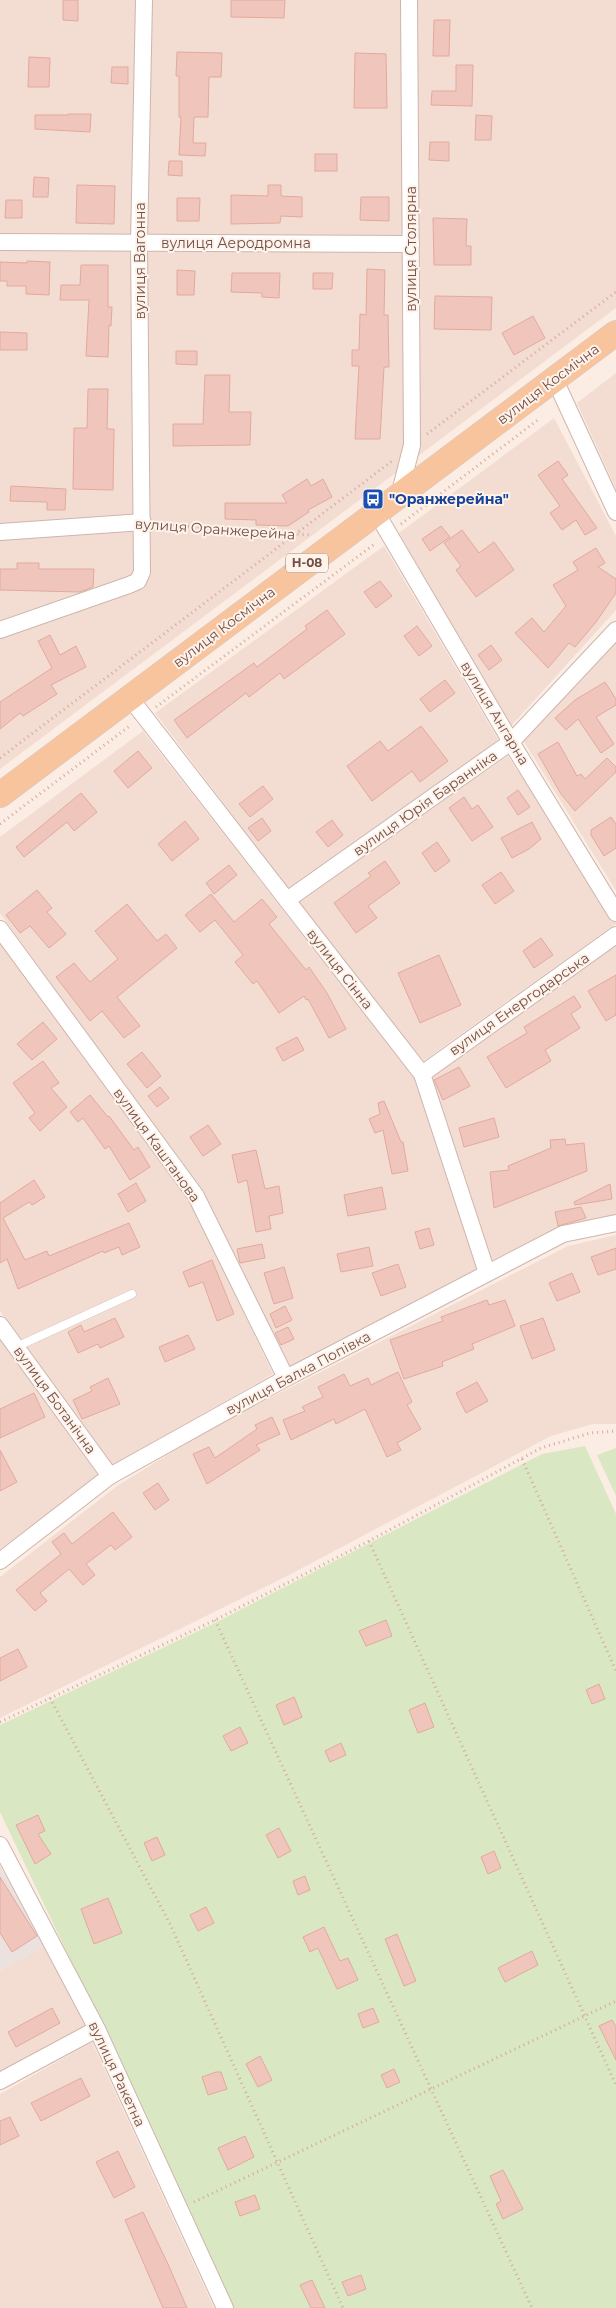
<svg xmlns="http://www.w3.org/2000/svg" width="616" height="2308" font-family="Montserrat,sans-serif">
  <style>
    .residential { fill: #f3ddd2 }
    .industrial { fill: #ebe1de }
    .green { fill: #d9e8c2 }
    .building { fill: #f0c6bc; stroke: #e2a99d }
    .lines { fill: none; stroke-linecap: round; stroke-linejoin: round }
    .service-casing { stroke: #ceb5ad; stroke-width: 9 }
    .minor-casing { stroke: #ceb5ad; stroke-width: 18 }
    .primary-casing { stroke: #d5cac9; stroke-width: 26 }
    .path { stroke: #d4a99f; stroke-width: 3; stroke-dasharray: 1 4; stroke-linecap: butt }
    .service { stroke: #fff; stroke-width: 8 }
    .minor { stroke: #fff; stroke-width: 16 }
    .primary { stroke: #f8c49e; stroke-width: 25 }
    .labels { text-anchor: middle; stroke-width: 4; stroke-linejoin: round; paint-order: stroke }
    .shield { fill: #fef2e9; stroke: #9c817a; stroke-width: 1 }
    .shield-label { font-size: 12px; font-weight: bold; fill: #72504a }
    .street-label { font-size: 14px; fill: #72504a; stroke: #fef2e9 }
    .transit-label { font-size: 14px; font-weight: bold; fill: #164399; stroke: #fef2e9; text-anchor: start }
  </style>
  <rect width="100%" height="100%" fill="#fbede3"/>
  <g class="residential">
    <path d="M0 0H616V308L0 769Z"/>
    <path d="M616 373V489L577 403Z"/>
    <path d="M554 418 616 536V610L511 726 399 533Z"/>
    <path d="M384 546 499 741 289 889 155 713Z"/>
    <path d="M616 640V891L523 740Z"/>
    <path d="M143 731 416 1080 479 1271 291 1368 201 1191 0 913V837Z"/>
    <path d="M508 756 616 918V924L422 1062 297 901Z"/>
    <path d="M0 943 189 1198 273 1374 111 1466 0 1311Z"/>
    <path d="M616 944V1217L492 1264 428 1082 431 1074Z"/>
    <path d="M616 1235V1424H593L551 1436 287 1576 0 1718V1577L117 1486 213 1427 568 1246Z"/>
    <path d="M0 1336 99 1476 0 1549Z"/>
    <path d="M47 1945 89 2024 0 2072V1971Z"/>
    <path d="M92 2042 214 2308H0V2094Z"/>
  </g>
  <path class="industrial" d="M0 1866 47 1945 0 1971Z"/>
  <g class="green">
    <path d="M585 1446 616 1514V2308H233L184 2198 0 1812V1725L215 1623 542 1454Z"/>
    <path d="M616 1448V1496L597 1455Z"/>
  </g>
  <g class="building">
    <path d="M63 0H78V21L63 20Z"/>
    <path d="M231 0H285L284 18 231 17Z"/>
    <path d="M434 20H450L449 56H433Z"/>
    <path d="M177 52 222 53 221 77H209L208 117H194L193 143H206L205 156 179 155 181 117H179V76H176Z"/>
    <path d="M355 53 386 54 387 108H354Z"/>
    <path d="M29 57 50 58 49 87H28Z"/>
    <path d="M456 65H473L472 106 431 105 432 91H456Z"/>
    <path d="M112 67H128V84L111 83Z"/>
    <path d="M68 114H91L90 132 35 129V115H68Z"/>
    <path d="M476 115 492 116 491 140H475Z"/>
    <path d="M430 142H449V161L429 160Z"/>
    <rect x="315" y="154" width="22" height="17"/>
    <path d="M169 161H182V176L168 175Z"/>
    <path d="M34 177 49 178 48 197H33Z"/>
    <path d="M77 185 115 186 114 224 76 223Z"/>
    <path d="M268 185H281V196L302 197V217L281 216 280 223 231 224V195L268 196Z"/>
    <path d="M361 197H389V221L360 220Z"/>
    <path d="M177 198H200L199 221H177Z"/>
    <path d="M6 200H22V218H5Z"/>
    <path d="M433 218 467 219 466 246H471V265H434Z"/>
    <path d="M27 261 50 262 49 295 26 294V286H7V281H0V262L27 263Z"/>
    <path d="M81 265H108V307H112L111 326 109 325 108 357 86 356 89 300H60L61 285H80Z"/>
    <path d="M367 269 385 270 384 315H388L389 367H384L380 439H355L359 366H352V350H359L360 314 366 315Z"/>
    <path d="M177 270 195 271 194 295H177Z"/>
    <path d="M232 273H280L279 298 262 297V293L231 292Z"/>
    <path d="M313 273H333L332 289H313Z"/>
    <path d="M435 296 492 297 491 330 434 329Z"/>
    <path d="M533 316 545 338 514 355 502 333Z"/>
    <path d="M0 332 27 333V350H0Z"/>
    <path d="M176 351H197V365L176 364Z"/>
    <path d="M205 375H230L229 412H251L250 445 173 446V424H203Z"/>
    <path d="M88 389H108L107 429H114L113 490 73 489 74 428H87Z"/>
    <path d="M558 461 568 475 562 479 597 528 585 535 576 520 562 530 550 513 560 506 538 475Z"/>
    <path d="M307 479 311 486 323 479 332 497 308 510 309 512 288 526 256 525V520L225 519V503H287L282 495Z"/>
    <path d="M11 486 66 489 65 510H47V502L10 501Z"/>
    <path d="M441 526 450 537 430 551 422 539Z"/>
    <path d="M462 530 479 553 494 542 514 570 476 597 456 570 461 566 444 543Z"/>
    <path d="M596 548 605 563 598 567 616 579V593L596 622 575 647 569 643 548 668 515 633 532 618 544 632 566 606 553 585 578 570 573 562Z"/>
    <path d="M17 563H39V569H94L93 587 80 592 0 590V569H17Z"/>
    <path d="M380 581 392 596 376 608 364 592Z"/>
    <path d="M327 610 345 634 284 679 280 673 249 697 246 693 187 738 174 720 254 663 257 667 307 629 305 626Z"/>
    <path d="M417 626 432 646 419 656 404 636Z"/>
    <path d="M50 635 60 655 76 646 86 667 51 685 57 694 23 716 20 713 0 729V702L52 668 38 641Z"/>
    <path d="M491 645 502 660 489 670 478 655Z"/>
    <path d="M445 680 455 693 430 712 420 699Z"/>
    <path d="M605 682 616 699V705L596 717 614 744 601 753 578 719 566 730 555 718 575 700Z"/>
    <path d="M421 726 448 761 420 782 412 771 372 801 347 766 380 741 388 751Z"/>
    <path d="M558 742 577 776 581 774 585 779 607 758 616 767V772L575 811 561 794 538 754Z"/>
    <path d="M138 751 152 768 128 788 114 771Z"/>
    <path d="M263 786 273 799 250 817 239 804Z"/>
    <path d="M518 790 530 807 518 815 507 798Z"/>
    <path d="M81 793 97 812 74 831 67 822 24 857 16 847Z"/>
    <path d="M464 797 472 809 478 805 493 827 472 841 449 808Z"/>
    <path d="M611 817 616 824V848L604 856 591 835V830Z"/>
    <path d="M262 818 271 831 258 841 248 828Z"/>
    <path d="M332 820 343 835 328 847 316 832Z"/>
    <path d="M185 821 199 839 172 861 158 844Z"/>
    <path d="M532 822 541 839 529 849 512 858 501 838Z"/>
    <path d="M437 842 450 861 435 872 422 853Z"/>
    <path d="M385 861 400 883 368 906 377 918 356 933 334 903 371 876 368 873Z"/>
    <path d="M229 865 237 875 214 894 206 883Z"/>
    <path d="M501 872 514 891 495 904 482 885Z"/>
    <path d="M37 890 52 908 47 912 66 934 49 948 30 926 20 933 6 915Z"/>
    <path d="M211 894 234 922 262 899 277 917 269 924 306 970 309 967 327 993 346 1029 329 1038 308 999 306 1000 304 996 279 1013 257 981 253 984 235 962 243 955 215 920 200 932 185 915Z"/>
    <path d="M127 904 157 941 166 934 177 948 117 997 140 1026 124 1038 102 1011 90 1021 56 977 74 963 90 982 118 959 95 931Z"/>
    <path d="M541 938 553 955 534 968 523 951Z"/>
    <path d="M439 955 461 1005 420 1023 398 973Z"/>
    <path d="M616 975V1015L606 1021 588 991Z"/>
    <path d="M574 996 581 1007 571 1014 580 1028 545 1050 551 1061 506 1088 487 1057 527 1033 524 1027Z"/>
    <path d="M43 1022 57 1039 32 1060 17 1044Z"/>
    <path d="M297 1037 304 1050 283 1061 276 1048Z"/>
    <path d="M142 1052 161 1076 147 1088 127 1064Z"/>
    <path d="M43 1061 59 1083 51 1088 67 1107 40 1131 29 1118 35 1113 13 1083Z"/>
    <path d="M459 1067 470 1086 443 1100 434 1080Z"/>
    <path d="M160 1087 169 1098 157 1107 148 1096Z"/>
    <path d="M90 1095 108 1117 109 1116 134 1150 138 1147 150 1167 130 1180 109 1146 105 1149 83 1118 78 1122 70 1112Z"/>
    <path d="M384 1101 401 1142H403L408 1171 392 1174 383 1130 375 1133 369 1119 380 1114 378 1103Z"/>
    <path d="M494 1118 499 1137 464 1147 459 1128Z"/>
    <path d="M208 1125 221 1144 203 1156 190 1137Z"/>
    <path d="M565 1139 566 1145 584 1143 587 1171 494 1208 490 1172 509 1170 508 1166 551 1148 550 1140Z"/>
    <path d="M256 1150 265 1189 279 1186 283 1213 269 1216 271 1229 256 1232 247 1180 238 1183 232 1155Z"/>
    <path d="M34 1180 45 1197 32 1205 29 1202 3 1218 25 1260 47 1251 49 1256 129 1223 140 1247 122 1255 119 1247 104 1253 103 1251 18 1289 7 1259 0 1263V1203Z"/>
    <path d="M136 1183 146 1201 128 1212 118 1194Z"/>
    <path d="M610 1184 612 1199 575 1205 574 1202Z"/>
    <path d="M382 1187 386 1209 348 1216 344 1195Z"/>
    <path d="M581 1207 586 1218 558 1226 555 1212Z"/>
    <path d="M429 1228 434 1245 420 1249 415 1232Z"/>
    <path d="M262 1244 265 1258 240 1263 237 1249Z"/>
    <path d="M369 1247 373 1266 341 1272 337 1254Z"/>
    <path d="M616 1248V1269L598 1275 591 1257Z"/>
    <path d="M212 1260 234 1314 217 1321 203 1282 189 1287 183 1272Z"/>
    <path d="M398 1264 406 1287 381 1296 372 1273Z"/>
    <path d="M284 1267 293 1298 274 1304 264 1273Z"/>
    <path d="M572 1273 580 1292 557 1301 549 1283Z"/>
    <path d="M487 1300 489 1305 505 1300 515 1326 472 1344 474 1349 442 1362 443 1366 404 1379 390 1340 443 1321 441 1317Z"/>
    <path d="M285 1306 292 1320 276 1328 270 1314Z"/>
    <path d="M115 1318 124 1337 100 1348 98 1344 78 1353 68 1332 81 1325 84 1332Z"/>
    <path d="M543 1318 555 1350 532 1359 520 1326Z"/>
    <path d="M288 1327 294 1339 281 1345 275 1333Z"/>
    <path d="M188 1335 195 1349 165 1362 159 1347Z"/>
    <path d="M398 1372 412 1402 407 1405 421 1429 397 1443 401 1450 387 1457 365 1409 336 1424 334 1419 291 1440 283 1420 305 1411 302 1407 323 1397 318 1387 344 1374 350 1386 368 1378 371 1385Z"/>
    <path d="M108 1378 120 1404 82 1419 73 1400 92 1391 90 1387Z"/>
    <path d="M477 1382 488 1401 466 1413 456 1393Z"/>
    <path d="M34 1393 45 1417 0 1438V1409Z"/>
    <path d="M272 1417 280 1434 256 1445 260 1450 207 1484 193 1454 209 1447 215 1458 257 1429 255 1425Z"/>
    <path d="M0 1450 17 1482 0 1491Z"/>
    <path d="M158 1483 169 1500 155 1510 143 1493Z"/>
    <path d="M113 1512 132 1537 115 1550 111 1545 86 1564 95 1575 83 1585 69 1569 40 1593 47 1601 35 1611 16 1590 61 1554 52 1542 64 1533 72 1544Z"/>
    <path d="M386 1620 392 1636 366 1646 359 1631Z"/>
    <path d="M18 1649 27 1667 0 1681V1658Z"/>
    <path d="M599 1684 605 1699 592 1704 586 1690Z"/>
    <path d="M294 1697 302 1717 284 1725 276 1705Z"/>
    <path d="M425 1703 434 1727 418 1733 409 1710Z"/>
    <path d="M240 1727 248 1743 231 1751 223 1736Z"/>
    <path d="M341 1743 346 1755 330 1762 325 1751Z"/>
    <path d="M38 1815 45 1831 38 1834 51 1854 35 1864 16 1825Z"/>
    <path d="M279 1828 291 1851 278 1858 266 1835Z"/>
    <path d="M157 1837 165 1855 152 1861 144 1843Z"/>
    <path d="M494 1851 501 1868 488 1874 481 1857Z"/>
    <path d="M305 1876 310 1890 298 1895 293 1881Z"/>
    <path d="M0 1877 37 1936 12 1952 0 1933Z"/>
    <path d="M108 1898 122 1933 94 1944 81 1909Z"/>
    <path d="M206 1907 214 1923 198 1931 190 1915Z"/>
    <path d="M324 1927 340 1961 348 1958 358 1980 337 1989 318 1948 310 1952 303 1937Z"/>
    <path d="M397 1934 416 1981 404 1986 385 1939Z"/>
    <path d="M532 1951 538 1965 505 1982 498 1968Z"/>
    <path d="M52 2008 60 2023 16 2047 8 2032Z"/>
    <path d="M373 2008 379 2022 363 2028 358 2014Z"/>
    <path d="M612 2020 616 2027V2060L599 2026Z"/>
    <path d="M260 2056 272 2080 258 2087 246 2064Z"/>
    <path d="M394 2069 400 2082 387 2088 381 2075Z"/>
    <path d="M216 2072H221L227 2089 208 2095 202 2077Z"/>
    <path d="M81 2078 90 2096 41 2121 31 2103Z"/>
    <path d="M10 2117 19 2136 0 2145V2121Z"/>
    <path d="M245 2136 254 2157 228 2170 218 2148Z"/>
    <path d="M118 2151 135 2187 114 2198 96 2162Z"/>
    <path d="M503 2170 523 2209 503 2219 496 2204 501 2201 490 2176Z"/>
    <path d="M255 2195 260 2209 240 2216 235 2202Z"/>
    <path d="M143 2212 168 2264 187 2308H163L125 2220Z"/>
    <path d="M361 2275 366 2289 348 2296 342 2282Z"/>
    <path d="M312 2280 325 2308H311L300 2285Z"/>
  </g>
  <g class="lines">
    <g class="service-casing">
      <path id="service" d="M16 1347 132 1294"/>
    </g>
    <g class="minor-casing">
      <g id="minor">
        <path d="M0 242 411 244"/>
        <path d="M555 380 616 512"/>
        <path d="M399 496 412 445 409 0"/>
        <path d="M376 512 511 742 616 913"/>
        <path d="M0 532 143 522"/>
        <path d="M0 630 129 585 138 581 142 572 139 243 144 0"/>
        <path d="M130 698 422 1074 487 1273"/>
        <path d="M287 900 511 742 616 630"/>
        <path d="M0 929 196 1196 286 1378"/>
        <path d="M422 1074 616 935"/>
        <path d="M0 1325 110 1476"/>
        <path d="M0 1561 110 1476 286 1378 563 1234 616 1223"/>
        <path d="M0 1845 97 2029 225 2308"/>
        <path d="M0 2081 97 2029"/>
      </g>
    </g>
    <g class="primary-casing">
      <path id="primary" d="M0 795 616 333"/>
    </g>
    <g class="path">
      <path d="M427 434 616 292"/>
      <path d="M158 524 311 535"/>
      <path d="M401 524 539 419"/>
      <path d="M156 707 376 543"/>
      <path d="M0 758 392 461"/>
      <path d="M0 824 131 725"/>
      <path d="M522 1459 616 1671"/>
      <path d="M369 1541 616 2085"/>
      <path d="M215 1620 532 2308"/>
      <path d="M50 1698 170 1924 343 2308"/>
      <path d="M0 1722 215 1620 369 1541 541 1448 590 1433 616 1431"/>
      <path d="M194 2202 616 2001"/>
    </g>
    <use href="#service" class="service"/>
    <use href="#minor" class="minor"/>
    <use href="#primary" class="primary"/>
  </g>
  <defs>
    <g id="bus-square" transform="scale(1.125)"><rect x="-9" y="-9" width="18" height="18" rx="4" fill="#1a4fb4" stroke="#fef2e9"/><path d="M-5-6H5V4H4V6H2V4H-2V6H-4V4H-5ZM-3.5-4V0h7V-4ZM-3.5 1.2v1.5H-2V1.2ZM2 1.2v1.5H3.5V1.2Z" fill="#fff"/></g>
  </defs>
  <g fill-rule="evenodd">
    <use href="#bus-square" x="373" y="499"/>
  </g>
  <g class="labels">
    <rect class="shield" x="286" y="553.5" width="42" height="19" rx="4"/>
    <g class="shield-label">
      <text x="307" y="567">Н-08</text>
    </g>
    <g class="street-label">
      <text x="236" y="248">вулиця Аеродромна</text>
      <text transform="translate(411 249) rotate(-90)" y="5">вулиця Столярна</text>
      <text transform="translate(140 261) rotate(-90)" y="5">вулиця Вагонна</text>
      <text transform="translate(548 384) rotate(-37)" y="5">вулиця Космічна</text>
      <text transform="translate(215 529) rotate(4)" y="5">вулиця Оранжерейна</text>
      <text transform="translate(224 627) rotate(-37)" y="5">вулиця Космічна</text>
      <text transform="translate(495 713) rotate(59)" y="5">вулиця Ангарна</text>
      <text transform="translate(425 803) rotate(-35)" y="5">вулиця Юрія Баранніка</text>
      <text transform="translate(340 969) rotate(52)" y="5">вулиця Сінна</text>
      <text transform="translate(519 1004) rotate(-35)" y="5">вулиця Енергодарська</text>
      <text transform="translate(157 1145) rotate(54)" y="5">вулиця Каштанова</text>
      <text transform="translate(298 1373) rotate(-28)" y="5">вулиця Балка Попівка</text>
      <text transform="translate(55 1400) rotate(54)" y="5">вулиця Ботанічна</text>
      <text transform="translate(117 2074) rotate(65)" y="5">вулиця Ракетна</text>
    </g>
    <g class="transit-label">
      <text x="389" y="504">"Оранжерейна"</text>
    </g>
  </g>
</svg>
